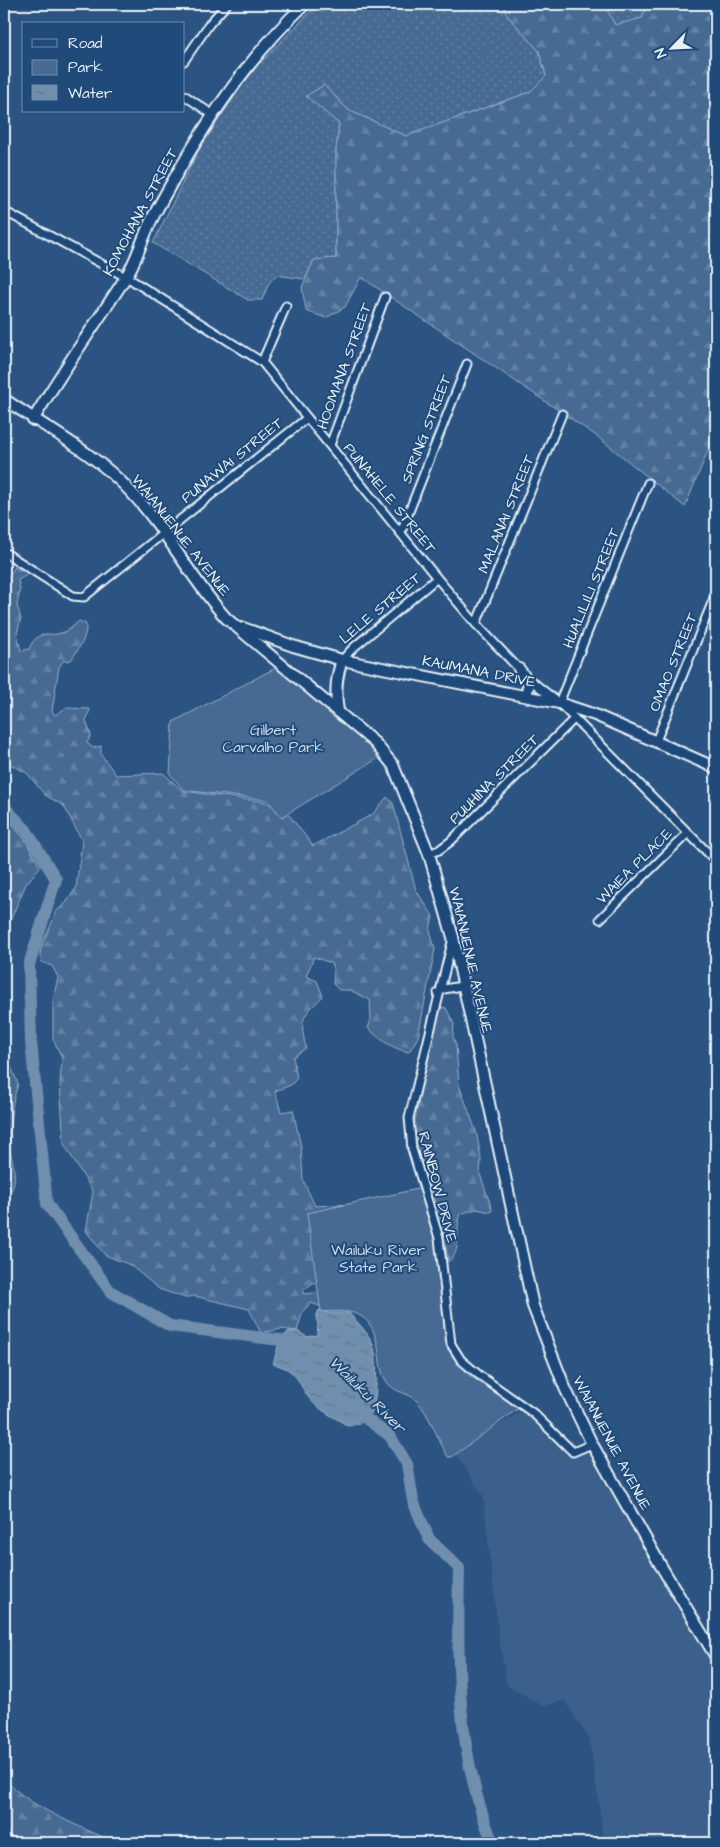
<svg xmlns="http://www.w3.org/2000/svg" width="720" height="1847" font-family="'Architects Daughter',sans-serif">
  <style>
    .built { fill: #3a608b }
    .grass { fill: url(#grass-dots); stroke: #98aec6 }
    .forest { fill: url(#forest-firs); stroke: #98aec6 }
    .park { fill: #476b93; stroke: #98aec6 }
    .water { fill: url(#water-ripples); stroke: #a0b6cb }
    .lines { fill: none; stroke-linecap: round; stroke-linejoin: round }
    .river { stroke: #708ead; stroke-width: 12 }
    .street-casing { stroke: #e8f1f8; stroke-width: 11 }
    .secondary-casing { stroke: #e8f1f8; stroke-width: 14 }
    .street { stroke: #1f4a7a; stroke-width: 7 }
    .secondary { stroke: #1f4a7a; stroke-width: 10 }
    .labels { text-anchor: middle; stroke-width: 4; stroke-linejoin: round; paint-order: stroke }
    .street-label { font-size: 15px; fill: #e8f1f8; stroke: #1f4a7a }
    .park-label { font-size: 15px; fill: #d0dde9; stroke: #1f4a7a }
    .water-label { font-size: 16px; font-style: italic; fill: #d0dde9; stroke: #1f4a7a }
  </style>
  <defs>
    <pattern id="grass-dots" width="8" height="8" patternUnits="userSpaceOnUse" patternTransform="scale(1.25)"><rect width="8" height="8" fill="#476b93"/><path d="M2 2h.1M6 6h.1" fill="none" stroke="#6281a3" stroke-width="1.8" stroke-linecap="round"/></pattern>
    <pattern id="forest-firs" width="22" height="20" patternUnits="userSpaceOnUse" patternTransform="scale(1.25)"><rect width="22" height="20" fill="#476b93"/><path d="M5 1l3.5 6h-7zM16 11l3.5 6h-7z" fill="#6281a3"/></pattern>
    <pattern id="water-ripples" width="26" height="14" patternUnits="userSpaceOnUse" patternTransform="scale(1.25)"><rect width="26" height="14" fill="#708ead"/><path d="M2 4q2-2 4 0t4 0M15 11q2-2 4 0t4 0" fill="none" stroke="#61768a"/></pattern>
  </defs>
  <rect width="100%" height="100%" fill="#2b5482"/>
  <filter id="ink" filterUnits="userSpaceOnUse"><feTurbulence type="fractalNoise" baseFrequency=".02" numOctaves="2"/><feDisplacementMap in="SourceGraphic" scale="10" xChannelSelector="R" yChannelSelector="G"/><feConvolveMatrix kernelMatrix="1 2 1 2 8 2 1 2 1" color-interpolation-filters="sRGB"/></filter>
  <g filter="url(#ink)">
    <path class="built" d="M524 1410 572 1457 590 1449 646 1551 716 1663V1843H604L590 1740 564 1700 543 1706 507 1685 499 1639 483 1496 454 1451Z"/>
    <g class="grass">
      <path d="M318 4H503L507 15 539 51 546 76 530 92 406 136 348 110 324 85 307 96 339 124 336 151V258L314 260 305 279 276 275 269 283 262 300H248L153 243 198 151 250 73Z"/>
      <path d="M604 4H648L643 18 615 25Z"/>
    </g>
    <g class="forest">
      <path d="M503 4H604L615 25 642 18 648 4H716V431L685 507 598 437 361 277 345 307 326 318 306 311 302 287 314 260 336 258V150L339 124 306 96 324 85 348 110 406 136 530 92 546 76 539 51 507 15Z"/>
      <path d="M15 567 29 574 18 580 20 590 17 605 21 619 17 633 21 651 29 649C40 625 49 640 66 631 71 629 75 624 79 621L86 624C87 638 79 648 71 660L63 661 59 667 52 711 55 715 66 708 90 709 86 721 91 735 87 743 93 748 101 746V754L116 775 163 773 183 791 266 802 290 816 313 846 373 814 387 797 393 803 416 890 433 916 430 930 435 949 418 1037 409 1052C393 1049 380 1040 368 1028L371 1020 370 1000 350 990H339L333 984 334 971 331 963 314 957 306 976 317 981 323 996C302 1017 299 1018 306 1048L293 1057 297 1078 291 1085 275 1091 281 1112 293 1110 301 1147 303 1180 315 1206 350 1204 401 1194 330 1281 313 1283 303 1290V1294L338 1291 351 1306 325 1308 311 1303 303 1311 297 1331 281 1329 261 1333 249 1309 194 1296 185 1298 159 1289 130 1265 105 1255 86 1231 93 1192 64 1144 60 1082 62 1058 53 1039V1000L58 977 52 966 41 962C36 947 53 927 55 912L66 903 76 888 82 841 64 806 45 795 27 773 4 761V582Z"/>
      <path d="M4 814 25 840 40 867 26 884 7 928 4 961 6 1031 10 1064 18 1084C12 1102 10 1119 9 1138 8 1155 25 1185 4 1197Z"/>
      <path d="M440 1007 446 1008 454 1024 453 1037 456 1045 459 1085 476 1131 481 1158 480 1174 492 1209 491 1212 476 1209 460 1214C455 1229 463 1252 448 1262L443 1228 413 1133 425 1063 437 1012Z"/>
      <path d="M4 1778C27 1807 82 1827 116 1843H4Z"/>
    </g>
    <g class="park">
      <path d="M281 665 385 754 282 817 267 800 184 790 170 774 173 722Z"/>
      <path d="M422 1188 436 1240 445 1336 454 1358 470 1376 519 1408 452 1457H448C438 1440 430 1415 416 1400 408 1392 394 1393 387 1382 381 1374 380 1364 379 1353 373 1313 357 1309 321 1312L307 1213Z"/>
    </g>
    <path class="water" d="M319 1310 328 1313H349C358 1323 370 1334 374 1348 378 1359 377 1405 371 1414 366 1422 356 1424 348 1426 336 1418 317 1409 309 1398 296 1380 298 1370 273 1364L280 1340 289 1331H297L307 1337 317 1335 318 1325 316 1317Z"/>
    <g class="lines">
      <g class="river">
        <path d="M4 807 26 830 56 879 29 965 31 1042 47 1204 110 1291 170 1326 280 1340 294 1350"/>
        <path d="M354 1405 365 1418 390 1436 407 1464 413 1501 429 1539 459 1568C457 1662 456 1755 493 1843"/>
      </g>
      <g class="street-casing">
        <g id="street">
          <path d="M184 61 210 23 227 4"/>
          <path d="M184 95 213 115"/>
          <path d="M4 211 133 281 262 362 437 578 476 624 521 671"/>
          <path d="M262 362 286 306"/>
          <path d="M330 445 385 297"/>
          <path d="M401 532 467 364"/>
          <path d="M4 552 73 596 84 597 307 418"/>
          <path d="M476 624 562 414"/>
          <path d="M342 660 353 648 437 578"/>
          <path d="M529 679 559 703 713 858"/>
          <path d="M559 703 648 483"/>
          <path d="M656 741 716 593"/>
          <path d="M429 854 439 850 451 841 574 719"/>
          <path d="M600 919 688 833"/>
          <path d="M453 938 409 1118 412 1149 439 1238 451 1344 461 1360 479 1375 533 1413 573 1452 592 1444"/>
          <path d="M438 993 444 989 462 986"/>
        </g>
      </g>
      <g class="secondary-casing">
        <g id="secondary">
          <path d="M4 399C46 428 95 453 130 491 167 530 190 578 226 618L375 743 393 765 429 854 453 937 533 1306 565 1388 592 1444 661 1566 716 1657"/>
          <path d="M33 420C62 371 95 325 126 277 138 258 143 235 154 215 195 139 241 64 305 4"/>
          <path d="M243 628 293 646 342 660 559 703 595 715 716 768"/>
          <path d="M519 669 529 683 526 695"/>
          <path d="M338 711C335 692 336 678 342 660"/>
        </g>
      </g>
      <use href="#street" class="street"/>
      <use href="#secondary" class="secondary"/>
    </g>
  </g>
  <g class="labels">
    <g class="street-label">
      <text transform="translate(140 212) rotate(-62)" y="5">KOMOHANA STREET</text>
      <text transform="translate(344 366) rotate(-70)" y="5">HOOMANA STREET</text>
      <text transform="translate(426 429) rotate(-69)" y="5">SPRING STREET</text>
      <text transform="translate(232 460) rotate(-39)" y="5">PUNAWAI STREET</text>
      <text transform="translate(390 498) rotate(51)" y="5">PUNAHELE STREET</text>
      <text transform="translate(506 514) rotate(-68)" y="5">MALANAI STREET</text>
      <text transform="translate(181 535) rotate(52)" y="5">WAIANUENUE AVENUE</text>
      <text transform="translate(591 588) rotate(-68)" y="5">HUALILILI STREET</text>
      <text transform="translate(380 608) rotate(-40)" y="5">LELE STREET</text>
      <text transform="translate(673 662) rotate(-68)" y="5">OMAO STREET</text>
      <text transform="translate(479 671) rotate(11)" y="5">KAUMANA DRIVE</text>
      <text transform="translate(494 779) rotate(-45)" y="5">PUUHINA STREET</text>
      <text transform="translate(634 866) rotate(-45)" y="5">WAIEA PLACE</text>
      <text transform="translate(471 960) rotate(77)" y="5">WAIANUENUE AVENUE</text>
      <text transform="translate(438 1187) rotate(75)" y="5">RAINBOW DRIVE</text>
      <text transform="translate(612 1443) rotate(62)" y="5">WAIANUENUE AVENUE</text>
    </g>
    <g class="park-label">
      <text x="273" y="735">Gilbert<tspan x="273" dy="17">Carvalho Park</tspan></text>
      <text x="378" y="1255">Wailuku River<tspan x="378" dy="17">State Park</tspan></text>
    </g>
    <g class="water-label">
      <text transform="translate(368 1394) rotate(45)" y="6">Wailuku River</text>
    </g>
  </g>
  <rect width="720" height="1847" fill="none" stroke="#1f4a7a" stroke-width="20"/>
  <rect x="10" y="10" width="700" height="1827" fill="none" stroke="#e8f1f8" stroke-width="2" filter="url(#ink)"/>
  <rect x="22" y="22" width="162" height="90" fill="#1f4a7a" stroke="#6f8dac"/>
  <rect x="32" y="39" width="25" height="8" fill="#1f4a7a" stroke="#6f8dac"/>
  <text x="68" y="48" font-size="15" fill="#e8f1f8">Road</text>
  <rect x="32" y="60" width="25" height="15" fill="#476b93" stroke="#6f8dac"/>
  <text x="68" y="72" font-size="15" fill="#e8f1f8">Park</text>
  <rect x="32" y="85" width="25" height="15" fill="url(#water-ripples)" stroke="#6f8dac"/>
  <text x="68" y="98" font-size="15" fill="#e8f1f8">Water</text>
  <g transform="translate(672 48) rotate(246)" stroke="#1f4a7a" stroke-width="4" paint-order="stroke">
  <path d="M0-4L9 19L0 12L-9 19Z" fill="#e8f1f8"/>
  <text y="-8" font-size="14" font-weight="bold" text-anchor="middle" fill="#e8f1f8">N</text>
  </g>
</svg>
